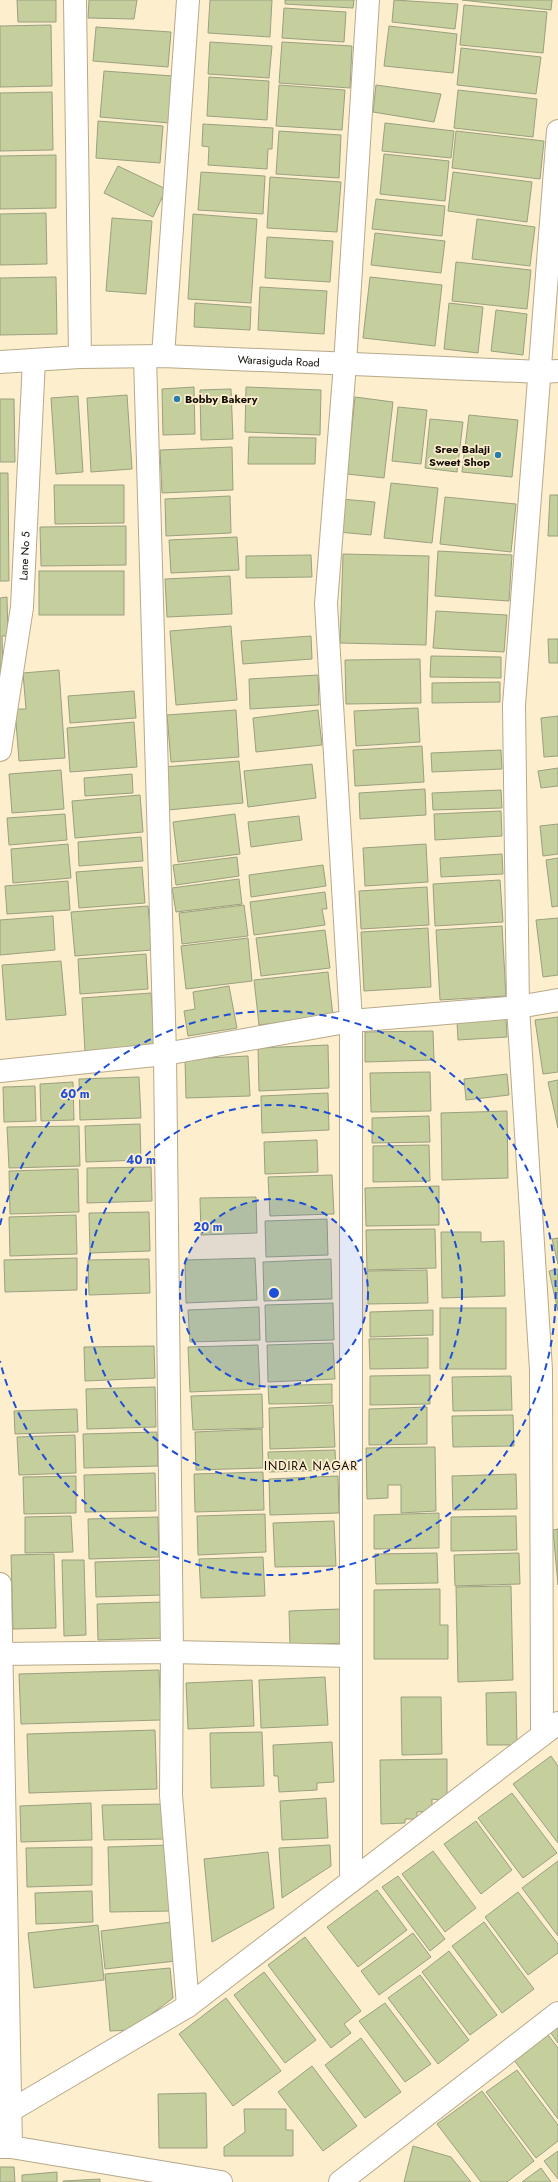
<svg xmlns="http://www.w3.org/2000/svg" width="558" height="2182" font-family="Jost,sans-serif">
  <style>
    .building { fill: #c5ce9d; stroke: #9aa080 }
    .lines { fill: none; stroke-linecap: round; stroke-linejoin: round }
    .minor-casing { stroke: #b7a98a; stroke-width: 24 }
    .minor { stroke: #fff; stroke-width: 22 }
    .ring { fill: none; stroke: #1d4ed8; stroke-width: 2; stroke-dasharray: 7 5 }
    .poi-dot { fill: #247dab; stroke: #fdeecd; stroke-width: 1.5 }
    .labels { text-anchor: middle; stroke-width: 3.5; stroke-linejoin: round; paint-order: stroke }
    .street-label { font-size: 11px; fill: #100b03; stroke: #fdeecd }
    .poi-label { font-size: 11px; font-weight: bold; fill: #100b03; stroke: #fdeecd; text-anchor: start }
    .neighbourhood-label { font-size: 12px; letter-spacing: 1px; fill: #100b03; stroke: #fdeecd }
    .centre { fill: #1d4ed8; stroke: #fdeecd; stroke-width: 2 }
    .ring-label { font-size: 12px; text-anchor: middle; font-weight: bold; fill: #1d4ed8; stroke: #fdeecd; stroke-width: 3.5; stroke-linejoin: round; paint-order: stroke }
  </style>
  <rect width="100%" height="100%" fill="#fdeecd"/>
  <g class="building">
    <path d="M17 0H56V22H18Z"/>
    <path d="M89 0H137L134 19 88 18Z"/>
    <path d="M210 0H272L270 37 208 33Z"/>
    <path d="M285 0H354L353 8 285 4Z"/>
    <path d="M394 0 458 4 455 29 392 22Z"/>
    <path d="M462 0H552L551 10Z"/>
    <path d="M464 5 547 12 543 53 460 45Z"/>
    <path d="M284 8 346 12 344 42 282 38Z"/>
    <path d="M51 25 52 86 0 87V26Z"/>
    <path d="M389 26 457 34 453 73 384 66Z"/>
    <path d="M96 27 171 32 168 67 93 61Z"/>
    <path d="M210 42 272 46 269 78 208 74Z"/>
    <path d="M282 42 352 46 350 88 279 83Z"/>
    <path d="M461 48 541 57 536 94 457 85Z"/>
    <path d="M104 71 173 76 169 123 100 117Z"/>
    <path d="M209 77 269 81 267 120 207 116Z"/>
    <path d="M279 85 345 90 342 130 276 126Z"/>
    <path d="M376 85 441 94 434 122 373 112Z"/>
    <path d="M458 90 537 99 533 137 454 128Z"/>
    <path d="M52 92 53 150 0 151V93Z"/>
    <path d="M98 121 163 126 160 163 96 158Z"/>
    <path d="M385 123 454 131 451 158 382 151Z"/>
    <path d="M203 124 273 128 272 149H268L267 169 208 165 209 147 202 146Z"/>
    <path d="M279 131 341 135 339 178 276 174Z"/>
    <path d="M456 131 544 141 540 179 452 168Z"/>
    <path d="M384 154 449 161 445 201 380 194Z"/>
    <path d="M56 155V208L0 209V156Z"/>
    <path d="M118 166 166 189 153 217 104 193Z"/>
    <path d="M201 172 265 176 263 214 198 210Z"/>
    <path d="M453 172 532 182 527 222 448 211Z"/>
    <path d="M270 177 341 182 337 232 267 228Z"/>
    <path d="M376 199 445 206 442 236 372 229Z"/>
    <path d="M46 213 47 264 0 265V214Z"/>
    <path d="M193 214 257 219 251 303 188 299Z"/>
    <path d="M112 218 152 221 146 294 106 291Z"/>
    <path d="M477 219 535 227 530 266 472 259Z"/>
    <path d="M375 233 445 241 441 273 371 265Z"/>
    <path d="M267 237 333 241 330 282 265 278Z"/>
    <path d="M456 262 531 270 527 309 452 301Z"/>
    <path d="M56 277 57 334 0 335V278Z"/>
    <path d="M370 277 442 285 435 346 363 338Z"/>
    <path d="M260 287 327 291 324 334 258 330Z"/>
    <path d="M195 303 251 307 250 330 194 327Z"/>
    <path d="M449 303 483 307 478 353 444 349Z"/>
    <path d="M496 310 527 314 523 355 491 351Z"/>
    <path d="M194 387 195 434 163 435 162 389Z"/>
    <path d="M246 387 321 390 320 435 245 432Z"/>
    <path d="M231 389 233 439 201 440 200 390Z"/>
    <path d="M127 395 132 469 91 472 87 398Z"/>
    <path d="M78 396 83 472 56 474 51 398Z"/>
    <path d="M355 397 393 402 384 478 347 474Z"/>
    <path d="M0 399H14L15 462H0Z"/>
    <path d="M398 407 427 410 421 464 392 461Z"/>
    <path d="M469 415 518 420 512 477 462 472Z"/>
    <path d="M430 419 463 422 457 472 425 468Z"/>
    <path d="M249 437 316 438 315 464H248Z"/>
    <path d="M232 447 233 490 162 493 160 450Z"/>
    <path d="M0 473H8L9 581H0Z"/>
    <path d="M391 483 438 488 432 543 384 538Z"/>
    <path d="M54 485H124V523L55 524Z"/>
    <path d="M550 495H558V536H548Z"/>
    <path d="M230 496 231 533 166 536 165 499Z"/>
    <path d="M445 497 516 504 511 552 440 544Z"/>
    <path d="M341 499 375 502 371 535 338 532Z"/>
    <path d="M126 526V565L41 566 40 527Z"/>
    <path d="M237 537 239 570 171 573 169 540Z"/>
    <path d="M438 551 512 555 509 601 435 596Z"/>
    <path d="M343 554 429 556 426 645 340 643Z"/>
    <path d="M311 555 312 577 246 578V556Z"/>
    <rect x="39" y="571" width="85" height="44"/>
    <path d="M230 576 232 614 167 617 165 579Z"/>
    <path d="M7 597 8 636H2L3 673H0V598Z"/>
    <path d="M436 611 507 615 504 652 433 648Z"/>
    <path d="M231 626 237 700 176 705 170 631Z"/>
    <path d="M311 636 312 659 243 664 241 641Z"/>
    <path d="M548 639H558V663H549Z"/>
    <path d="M431 656 501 657V678L430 677Z"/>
    <path d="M420 659 421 703 346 704 345 660Z"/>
    <path d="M59 670 65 758 19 761 15 709H26L23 673Z"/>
    <path d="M318 675 319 705 250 709 249 679Z"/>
    <path d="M500 682V702L432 703V683Z"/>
    <path d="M134 691 136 718 70 723 68 696Z"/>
    <path d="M418 708 420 742 356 746 354 711Z"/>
    <path d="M236 710 239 757 171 762 167 715Z"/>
    <path d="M318 710 322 745 256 752 253 718Z"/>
    <path d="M558 716V756L544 757 541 718Z"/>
    <path d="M134 722 137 767 70 772 67 728Z"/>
    <path d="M422 746 424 782 355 786 353 750Z"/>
    <path d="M501 750 502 769 432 772 431 753Z"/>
    <path d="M239 761 243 803 168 810 164 767Z"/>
    <path d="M312 764 316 798 248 807 244 771Z"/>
    <path d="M558 768V786L541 788 538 771Z"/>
    <path d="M61 770 64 809 12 813 9 774Z"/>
    <path d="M132 774 133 793 85 796 84 778Z"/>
    <path d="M425 789 426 815 360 819 359 793Z"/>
    <path d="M501 790 502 808 433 810 432 793Z"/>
    <path d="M140 795 143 832 75 838 72 801Z"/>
    <path d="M501 811 502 836 435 840 434 814Z"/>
    <path d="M65 814 67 840 9 845 7 818Z"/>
    <path d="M235 814 240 854 178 862 173 822Z"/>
    <path d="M299 816 302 840 251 847 248 822Z"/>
    <path d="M558 824V854L543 856 540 826Z"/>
    <path d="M141 837 143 861 79 866 78 842Z"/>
    <path d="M68 844 71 878 13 883 11 849Z"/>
    <path d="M426 844 428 882 365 886 363 848Z"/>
    <path d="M502 854 503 874 441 877 440 858Z"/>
    <path d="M237 857 239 876 176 885 173 865Z"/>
    <path d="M558 858V906L552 907 546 860Z"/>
    <path d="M323 865 326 886 251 897 249 875Z"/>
    <path d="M142 867 145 903 79 908 76 872Z"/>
    <path d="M239 879 242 904 176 912 172 888Z"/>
    <path d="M500 880 503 922 435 926 433 884Z"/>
    <path d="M68 881 70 910 7 914 5 886Z"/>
    <path d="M427 887 429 925 361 929 359 891Z"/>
    <path d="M325 892 327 909H322L325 925 254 935 250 902Z"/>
    <path d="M244 905 248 936 182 944 179 913Z"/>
    <path d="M148 906 152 950 75 956 71 912Z"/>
    <path d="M53 916 55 950 0 955V920Z"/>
    <path d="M558 918V975L543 977 536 920Z"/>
    <path d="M502 926 506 996 440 1000 436 930Z"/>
    <path d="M428 928 431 987 364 991 361 932Z"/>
    <path d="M325 930 330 968 261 976 256 938Z"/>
    <path d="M248 938 252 981 186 989 181 946Z"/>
    <path d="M146 954 148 989 80 994 78 959Z"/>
    <path d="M61 961 66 1015 6 1020 2 965Z"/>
    <path d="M328 972 333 1016 259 1025 254 980Z"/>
    <path d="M229 986 237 1028 188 1036 184 1011 195 1009 193 992Z"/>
    <path d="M151 993 156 1047 85 1052 82 998Z"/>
    <path d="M558 1017V1072L543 1074 535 1020Z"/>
    <path d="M506 1018 507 1037 458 1040 457 1021Z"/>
    <path d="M433 1031 434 1060 365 1062V1032Z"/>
    <path d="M328 1045 329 1088 259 1091 258 1048Z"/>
    <path d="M248 1056 250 1096 186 1098 185 1059Z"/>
    <path d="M430 1072 431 1111 371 1112 370 1073Z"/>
    <path d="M507 1074 509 1095 466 1100 464 1079Z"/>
    <path d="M139 1077 141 1118 80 1120 79 1079Z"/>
    <path d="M558 1080V1128L548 1082Z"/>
    <path d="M73 1082 74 1120 41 1121 40 1084Z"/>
    <path d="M35 1086 36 1121 4 1122 3 1087Z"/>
    <path d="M328 1093 329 1130 262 1133 261 1096Z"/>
    <path d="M507 1111 508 1178 442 1180 441 1113Z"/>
    <path d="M429 1116 430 1142 372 1143V1118Z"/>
    <path d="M140 1124 141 1160 86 1162 85 1126Z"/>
    <path d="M79 1126 80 1166 9 1168 7 1127Z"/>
    <path d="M317 1140 318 1172 265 1174 264 1142Z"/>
    <path d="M429 1145 430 1181 373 1182V1146Z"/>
    <path d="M151 1167 152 1201 87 1203V1168Z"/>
    <path d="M78 1169 79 1212 10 1214 9 1171Z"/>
    <path d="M332 1175 334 1214 270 1216 268 1177Z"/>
    <path d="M439 1186V1225L366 1226 365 1188Z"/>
    <path d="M256 1197 257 1233 201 1235 200 1198Z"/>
    <path d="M149 1212 150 1251 90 1253 89 1213Z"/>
    <path d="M76 1215 77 1254 10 1256 9 1217Z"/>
    <path d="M327 1219 328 1255 266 1257 265 1221Z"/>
    <path d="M435 1229 436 1268 367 1270 366 1230Z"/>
    <path d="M441 1232H481V1242L504 1241 505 1296 442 1298Z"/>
    <path d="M558 1238V1264L552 1239Z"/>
    <path d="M77 1258V1290L5 1292 4 1260Z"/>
    <path d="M255 1258 257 1300 186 1303 185 1260Z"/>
    <path d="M149 1259 150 1293 89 1295 88 1260Z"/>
    <path d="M331 1259 332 1299 264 1301 263 1262Z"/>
    <path d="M558 1269V1311L549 1271Z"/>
    <path d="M427 1270 428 1303 368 1304 367 1271Z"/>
    <path d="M333 1303 334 1340 266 1342 265 1305Z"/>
    <path d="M259 1307 260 1340 190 1342 188 1310Z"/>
    <rect x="440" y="1308" width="66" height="61"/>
    <path d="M433 1310V1335L370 1337V1312Z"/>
    <path d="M428 1338V1368L370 1369 369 1339Z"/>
    <path d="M333 1343 335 1379 268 1382 267 1345Z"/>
    <path d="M258 1345 260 1389 190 1392 188 1347Z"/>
    <path d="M154 1346 155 1378 85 1381 84 1347Z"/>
    <path d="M430 1375V1404L370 1405V1376Z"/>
    <path d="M511 1376 512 1410 453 1411 452 1377Z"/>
    <path d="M332 1384V1403L269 1404 268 1386Z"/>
    <path d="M155 1387 156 1427 87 1429 86 1389Z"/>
    <path d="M262 1394 263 1428 193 1430 191 1396Z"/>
    <path d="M333 1405 335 1447 270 1449 269 1408Z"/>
    <path d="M427 1407V1444L369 1445V1409Z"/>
    <path d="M77 1409 78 1432 15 1434 14 1411Z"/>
    <path d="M513 1415 514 1446 453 1447 452 1416Z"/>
    <path d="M262 1429 263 1468 196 1470 195 1432Z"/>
    <path d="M157 1432 158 1466 84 1468 83 1434Z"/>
    <path d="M75 1435 76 1473 19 1475 17 1437Z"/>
    <path d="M435 1447 436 1511 401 1513V1485H388V1498L367 1499 366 1448Z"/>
    <path d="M335 1450 336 1470 269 1472 268 1452Z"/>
    <path d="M263 1472 264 1510 195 1512 194 1474Z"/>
    <path d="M155 1473 156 1511 85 1512 84 1475Z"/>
    <path d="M516 1474 517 1509 453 1510 452 1476Z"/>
    <path d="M76 1476V1513L24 1514 23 1477Z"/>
    <path d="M338 1476 339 1513 270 1515 269 1479Z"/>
    <path d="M439 1513V1548L374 1549V1515Z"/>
    <path d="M265 1514 266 1552 198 1555 197 1516Z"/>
    <path d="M71 1516 73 1552 25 1553V1517Z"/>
    <path d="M516 1516 517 1550 451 1551V1517Z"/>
    <path d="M158 1517 159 1557 89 1559 88 1519Z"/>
    <path d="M334 1521 336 1566 275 1567 273 1523Z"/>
    <path d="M558 1529V1585L553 1530Z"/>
    <path d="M437 1553 438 1583 376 1584 375 1554Z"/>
    <path d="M519 1553 520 1584 455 1586 454 1555Z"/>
    <path d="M54 1554 56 1628 13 1629 11 1555Z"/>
    <path d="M263 1557 265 1596 201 1598 199 1559Z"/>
    <path d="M62 1560H84L86 1635 64 1636Z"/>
    <path d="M162 1560 163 1595 96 1597 95 1562Z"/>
    <path d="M511 1586 513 1680 458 1682 456 1587Z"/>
    <path d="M440 1589V1625H448V1659H374V1590Z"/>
    <path d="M164 1602 165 1638 98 1640 97 1604Z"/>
    <path d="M340 1609 341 1643 290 1646 289 1611Z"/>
    <path d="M159 1670 161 1720 21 1724 19 1674Z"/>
    <path d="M325 1677 328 1725 261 1728 259 1680Z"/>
    <path d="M252 1680 254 1726 188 1729 186 1683Z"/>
    <path d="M516 1692 517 1745H487L486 1693Z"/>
    <path d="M401 1697H441L442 1754 402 1755Z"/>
    <path d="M155 1730 157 1789 29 1793 27 1734Z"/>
    <path d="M262 1732 264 1786 211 1788 210 1733Z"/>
    <path d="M332 1742 334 1782 317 1783V1790L279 1792 278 1776H274L273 1745Z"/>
    <path d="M551 1756 558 1766V1843L513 1784Z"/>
    <path d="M447 1759V1801L432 1799V1811L417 1812V1819H405V1823L381 1824 380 1760Z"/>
    <path d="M512 1793 557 1853 523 1878 478 1818Z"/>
    <path d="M326 1798 328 1838 282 1840 280 1801Z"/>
    <path d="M91 1803 92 1840 21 1842 20 1806Z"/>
    <path d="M165 1804 166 1839 104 1840 102 1805Z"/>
    <path d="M476 1821 512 1870 481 1894 444 1844Z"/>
    <path d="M169 1845 171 1911 110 1912 108 1847Z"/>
    <path d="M330 1845 331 1866 282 1898 279 1848Z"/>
    <path d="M92 1847V1885L27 1887 26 1848Z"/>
    <path d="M433 1851 476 1908 445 1932 402 1874Z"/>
    <path d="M268 1852 274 1908 212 1942 204 1859Z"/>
    <path d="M558 1861V1936L522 1888Z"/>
    <path d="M398 1876 445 1939 430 1951 382 1887Z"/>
    <path d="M377 1890 407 1930 358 1967 327 1927Z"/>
    <path d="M92 1891 93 1922 36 1924 35 1893Z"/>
    <path d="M518 1892 558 1944V1953L528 1975 485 1917Z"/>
    <path d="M172 1922 176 1961 105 1969 101 1931Z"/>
    <path d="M484 1922 534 1989 502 2013 452 1946Z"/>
    <path d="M98 1925 104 1980 34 1988 28 1933Z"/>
    <path d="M413 1933 431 1957 379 1995 361 1971Z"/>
    <path d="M305 1937 361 2011 344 2024 351 2033 331 2048 268 1965Z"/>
    <path d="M449 1951 497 2015 470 2035 422 1972Z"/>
    <path d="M170 1968 173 1998 130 2030 110 2031 105 1974Z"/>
    <path d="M264 1972 316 2040 285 2063 234 1995Z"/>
    <path d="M420 1975 469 2040 438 2064 388 1998Z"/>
    <path d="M226 1998 281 2071 233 2106 179 2034Z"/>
    <path d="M385 2003 431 2064 405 2082 359 2021Z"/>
    <path d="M558 2021V2043L548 2029Z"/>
    <path d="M545 2031 558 2048V2119L511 2056Z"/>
    <path d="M361 2038 401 2092 365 2118 325 2065Z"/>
    <path d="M312 2066 357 2126 323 2151 278 2092Z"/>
    <path d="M517 2070 558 2125V2141L536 2158 486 2092Z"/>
    <path d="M482 2091 534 2161 507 2182H481L437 2124Z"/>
    <path d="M206 2093 207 2148H159L158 2094Z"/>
    <path d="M244 2109H286V2130H293V2156H224V2147L245 2132Z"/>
    <path d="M413 2146 451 2157 471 2182H404Z"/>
    <path d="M558 2151V2179L544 2161Z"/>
    <path d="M0 2167H14L15 2182H0Z"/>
    <path d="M541 2168 551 2182H522Z"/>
    <path d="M57 2172V2182H22V2175Z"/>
    <path d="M100 2179V2182H63V2181Z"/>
  </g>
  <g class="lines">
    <g class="minor-casing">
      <g id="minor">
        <path d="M75 0 80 357"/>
        <path d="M163 356 188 0"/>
        <path d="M145 357 165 1054 172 1652 171 1795 188 2006"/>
        <path id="s1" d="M0 362 80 357 163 356 541 372 558 371"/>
        <path id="s2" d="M0 750 22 607 34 360"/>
        <path d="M0 1071 165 1054 351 1021 518 1007 558 1000"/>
        <path d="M0 1584 11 2147"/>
        <path d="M0 1654 172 1652 351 1656"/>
        <path d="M542 1735 541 1370 518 1007 514 705 558 131"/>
        <path d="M351 1881V1021L326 604 345 364 368 0"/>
        <path d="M10 2111 188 2006 558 1723"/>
        <path d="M0 2147H11L221 2182"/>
        <path d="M340 2182 558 2013"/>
      </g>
    </g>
    <use href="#minor" class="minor"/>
  </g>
  <circle cx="274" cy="1293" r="94" fill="#1d4ed8" fill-opacity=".12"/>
  <g class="ring">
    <circle cx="274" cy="1293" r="94"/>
    <circle cx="274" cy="1293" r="188"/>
    <path d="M0 1225A282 282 0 1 1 0 1361"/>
  </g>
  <g class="poi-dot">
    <circle cx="177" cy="399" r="4"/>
    <circle cx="498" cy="455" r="4"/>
  </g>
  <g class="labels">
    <g class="street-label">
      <text dy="4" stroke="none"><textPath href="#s1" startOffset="279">Warasiguda Road</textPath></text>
      <text dy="4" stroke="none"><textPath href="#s2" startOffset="196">Lane No 5</textPath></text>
    </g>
    <g class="poi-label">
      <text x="185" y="403">Bobby Bakery</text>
      <text x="490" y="453" text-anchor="end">Sree Balaji<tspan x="490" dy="13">Sweet Shop</tspan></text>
    </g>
    <g class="neighbourhood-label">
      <text x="311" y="1470">INDIRA NAGAR</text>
    </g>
  </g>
  <circle cx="274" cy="1293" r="6" class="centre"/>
  <g class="ring-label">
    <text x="75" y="1098">60 m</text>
    <text x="141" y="1164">40 m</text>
    <text x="208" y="1231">20 m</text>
  </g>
</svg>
